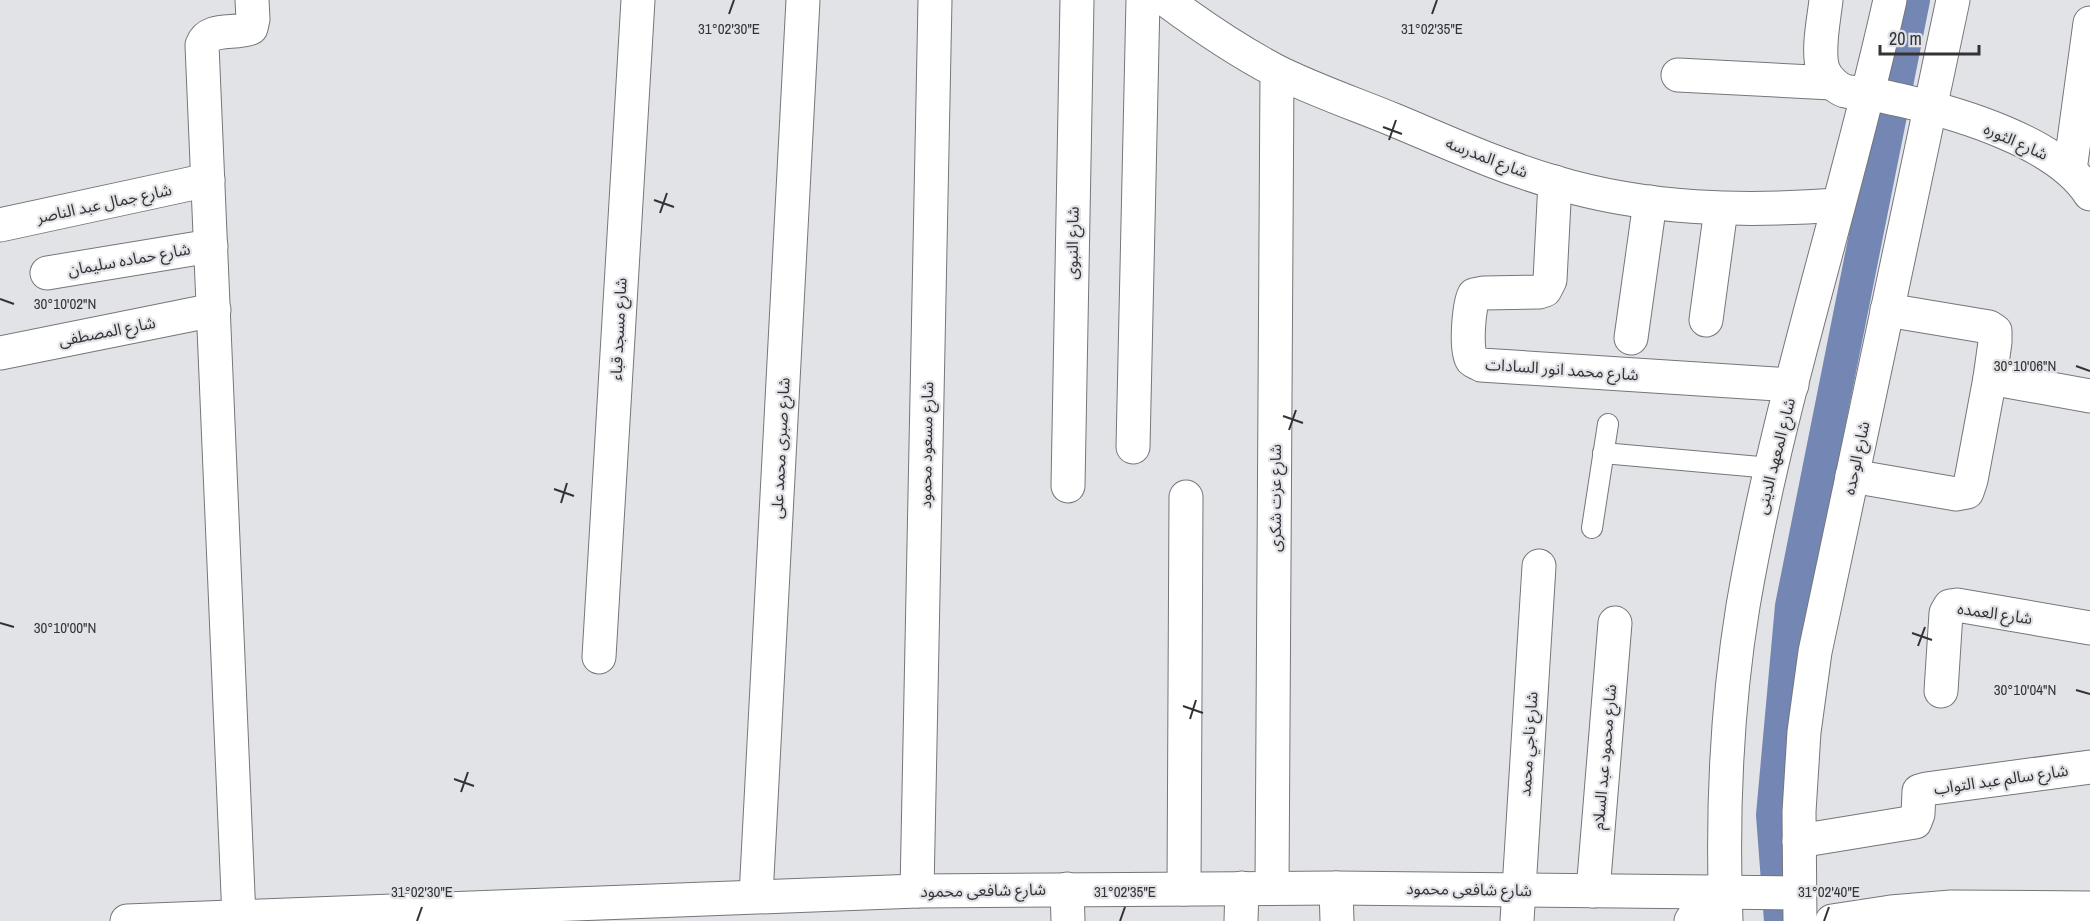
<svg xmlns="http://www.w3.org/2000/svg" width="2090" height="921" font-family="'Archivo Narrow','Noto Sans Arabic',sans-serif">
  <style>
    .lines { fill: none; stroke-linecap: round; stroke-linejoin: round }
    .canal { stroke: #7487b4; stroke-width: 34 }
    .lane-casing { stroke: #747679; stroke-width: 22 }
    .street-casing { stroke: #747679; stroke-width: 35 }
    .lane { stroke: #fff; stroke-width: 20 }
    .street { stroke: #fff; stroke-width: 33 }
    .ticks { fill: none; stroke: #333335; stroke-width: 2 }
    .labels { text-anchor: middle; stroke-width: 4.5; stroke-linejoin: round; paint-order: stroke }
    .street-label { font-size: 16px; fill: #333335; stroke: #e2e3e7 }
    .ticks-label { font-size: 15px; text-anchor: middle; fill: #333335; stroke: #e2e3e7; stroke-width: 4.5; stroke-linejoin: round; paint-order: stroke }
  </style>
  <rect width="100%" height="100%" fill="#e2e3e7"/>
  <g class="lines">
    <path class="canal" d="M1781 921 1773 815 1792 606 1913 0"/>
    <g class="lane-casing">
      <g id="lane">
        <path d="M1603 453 1771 468"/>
        <path d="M1592 528 1608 424"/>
      </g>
    </g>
    <g class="street-casing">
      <g id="street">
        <path d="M1166 0C1201 26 1238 51 1276 71 1314 90 1355 104 1394 120 1447 142 1499 166 1554 182 1647 210 1743 212 1838 205"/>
        <path d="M1826 0C1824 19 1817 51 1823 69 1826 78 1836 88 1845 91 1852 93 1861 92 1868 93 1879 95 1889 98 1900 100 1957 113 2057 142 2090 194"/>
        <path d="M1678 75 1832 83"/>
        <path d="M2070 170 2090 23"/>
        <path d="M1555 182 1550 280 1545 290 1539 292 1484 293 1474 295C1469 305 1465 351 1472 360 1474 362 1478 363 1481 365L1792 385"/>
        <path d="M0 225 208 180"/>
        <path d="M47 273 211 246"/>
        <path d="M1706 320 1721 209"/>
        <path d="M1631 338 1650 202"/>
        <path d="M0 353 214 310"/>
        <path d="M1990 378 2090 396"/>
        <path d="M1133 447 1143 0"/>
        <path d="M1852 476 1956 494 1967 492 1971 480 1990 378 1995 342V331L1989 327 1887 310"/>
        <path d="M1068 486 1077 0"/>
        <path d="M599 657 638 0"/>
        <path d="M1941 691 1946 613 1950 606 1957 605 2090 628"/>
        <path d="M1799 841 1915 822 1918 814 1919 791 1926 789 2090 767"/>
        <path d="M1272 888 1277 72"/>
        <path d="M1336 888 1337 921"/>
        <path d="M1067 889 1068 921"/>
        <path d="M1184 889 1186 497"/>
        <path d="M917 891 935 0"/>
        <path d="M1593 891 1615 623"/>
        <path d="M756 896 803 0"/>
        <path d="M239 918 202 45C209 26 235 35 251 28L253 19 252 0"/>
        <path d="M127 921 917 891 1336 888 1799 893"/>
        <path d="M1241 921 1242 888"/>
        <path d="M1517 921 1539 566"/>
        <path d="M1691 921 1710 892"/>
        <path d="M1726 921C1722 816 1726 710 1743 606 1778 401 1845 203 1890 0"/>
        <path d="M1800 921 1799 812 1804 732 1815 652 1953 0"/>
        <path d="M1832 921 1891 912 1951 907 2090 908"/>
      </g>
    </g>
    <use href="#lane" class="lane"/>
    <use href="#street" class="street"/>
  </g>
  <path class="ticks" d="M729 14 734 0M1432 14 1437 0M1383 127 1402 134M1389 140 1396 120M654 200 674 207M660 213 667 193M0 299 14 304M2076 366 2090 371M1283 416 1303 423M1289 430 1296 410M554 489 574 496M561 503 567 483M0 623 14 627M1912 633 1932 640M1918 646 1925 627M2076 690 2090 694M1183 706 1203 713M1190 719 1196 700M454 779 474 786M461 792 468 772M417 921 422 907M1120 921 1125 907M1824 921 1829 907"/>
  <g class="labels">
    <g class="street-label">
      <text transform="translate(2016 141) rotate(24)" y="6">شارع الثوره</text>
      <text transform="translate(1487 157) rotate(21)" y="6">شارع المدرسه</text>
      <text transform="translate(104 203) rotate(-12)" y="6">شارع جمال عبد الناصر</text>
      <text transform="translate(1072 243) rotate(-89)" y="6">شارع النبوى</text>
      <text transform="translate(129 259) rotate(-10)" y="6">شارع حماده سليمان</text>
      <text transform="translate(618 329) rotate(-87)" y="6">شارع مسجد قباء</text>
      <text transform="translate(107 331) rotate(-11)" y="6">شارع المصطفى</text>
      <text transform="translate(1562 369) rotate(4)" y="6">شارع محمد انور السادات</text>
      <text transform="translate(926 445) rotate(-89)" y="6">شارع مسعود محمود</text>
      <text transform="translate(780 448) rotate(-87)" y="6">شارع صبرى محمد على</text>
      <text transform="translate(1775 456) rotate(-76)" y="6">شارع المعهد الدينى</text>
      <text transform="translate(1856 458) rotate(-78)" y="6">شارع الوحده</text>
      <text transform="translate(1275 498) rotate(-90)" y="6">شارع عزت شكرى</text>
      <text transform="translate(1995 613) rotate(8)" y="6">شارع العمده</text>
      <text transform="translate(1528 744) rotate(-86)" y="6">شارع ناجي محمد</text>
      <text transform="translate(1604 757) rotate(-85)" y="6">شارع محمود عبد السلام</text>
      <text transform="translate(2001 779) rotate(-8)" y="6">شارع سالم عبد التواب</text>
      <text transform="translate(1469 889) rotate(1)" y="6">شارع شافعى محمود</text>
      <text transform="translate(983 890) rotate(-1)" y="6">شارع شافعى محمود</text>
    </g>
  </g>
  <g class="ticks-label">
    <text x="729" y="34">31°02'30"E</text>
    <text x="1432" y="34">31°02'35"E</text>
    <text x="65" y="309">30°10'02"N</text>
    <text x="2025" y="371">30°10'06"N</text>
    <text x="65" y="633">30°10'00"N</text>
    <text x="2025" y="695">30°10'04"N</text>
    <text x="422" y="897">31°02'30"E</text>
    <text x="1125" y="897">31°02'35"E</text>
    <text x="1829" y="897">31°02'40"E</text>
  </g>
  <path d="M1880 45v9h99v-9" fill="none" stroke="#333335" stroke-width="3"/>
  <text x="1889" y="45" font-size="18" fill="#333335" stroke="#e2e3e7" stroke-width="4.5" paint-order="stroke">20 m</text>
</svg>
